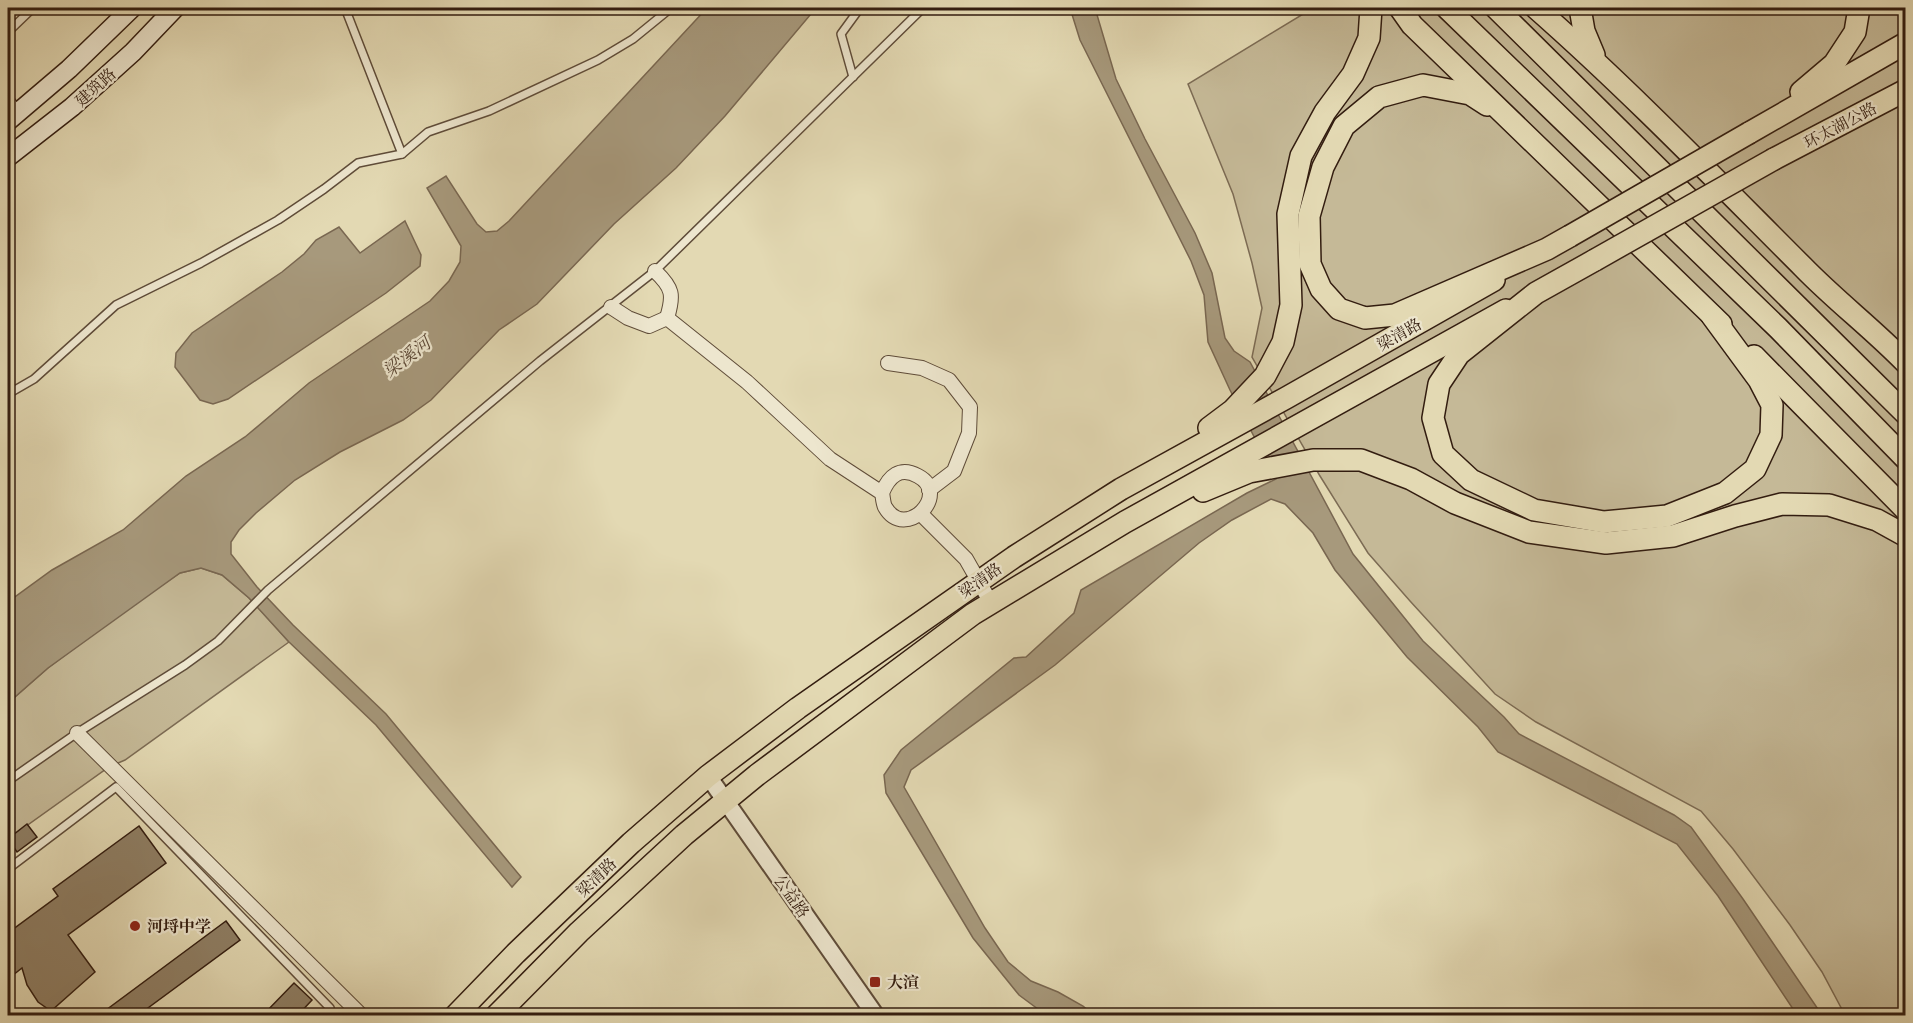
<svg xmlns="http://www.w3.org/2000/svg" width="1913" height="1023" font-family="Vollkorn,'Noto Serif SC',serif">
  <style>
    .green { fill: #c5b997; stroke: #7c6b54; stroke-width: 1.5 }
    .water { fill: #a7997c; stroke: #796751; stroke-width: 1.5 }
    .building { fill: #8f7f65; stroke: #331d10; stroke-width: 1.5 }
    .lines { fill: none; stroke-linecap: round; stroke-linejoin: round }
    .service-casing { stroke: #5f4c39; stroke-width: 10 }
    .minor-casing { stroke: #5f4c39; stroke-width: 16 }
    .tertiary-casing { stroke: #5f4c39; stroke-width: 20 }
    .secondary-casing { stroke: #331d10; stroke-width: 21 }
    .primary-casing { stroke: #331d10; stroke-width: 24 }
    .trunk-casing { stroke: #331d10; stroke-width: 24 }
    .service { stroke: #ede6ce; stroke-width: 7 }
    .minor { stroke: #ede6ce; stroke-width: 14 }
    .tertiary { stroke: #ede6ce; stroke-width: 16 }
    .secondary { stroke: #ede6ce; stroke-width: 18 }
    .primary { stroke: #e3d9b3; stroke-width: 21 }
    .trunk { stroke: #e3d9b3; stroke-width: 21 }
    .trunk-bridge-casing { stroke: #331d10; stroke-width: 24; stroke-linecap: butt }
    .trunk-bridge { stroke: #e3d9b3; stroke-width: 21 }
    .poi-dot { fill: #8f2418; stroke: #ede6ce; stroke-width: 2 }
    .labels { text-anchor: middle; stroke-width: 4.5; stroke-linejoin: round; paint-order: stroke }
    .street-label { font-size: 16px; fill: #331d10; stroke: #ede6ce }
    .poi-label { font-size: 16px; font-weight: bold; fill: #331d10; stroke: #ede6ce; text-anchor: start }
    .water-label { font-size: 18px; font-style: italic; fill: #5c4836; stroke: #ede6ce }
  </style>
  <rect width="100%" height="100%" fill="#e3d9b3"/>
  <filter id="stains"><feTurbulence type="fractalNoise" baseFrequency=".00333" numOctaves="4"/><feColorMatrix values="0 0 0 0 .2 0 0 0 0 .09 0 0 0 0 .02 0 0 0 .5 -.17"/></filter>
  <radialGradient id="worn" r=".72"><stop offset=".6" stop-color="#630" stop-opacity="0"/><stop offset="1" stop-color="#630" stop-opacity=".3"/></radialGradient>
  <g class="green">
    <path d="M1313 8H1905V1015H1845L1822 972 1790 925 1733 849 1701 811 1536 722 1495 694 1410 601 1368 553 1320 476 1252 357 1262 308 1252 263 1233 194 1188 84Z"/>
    <path d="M201 568 222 575 249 598 289 642 125 760 109 767 8 839V703L48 668 131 606 180 573Z"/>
  </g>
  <g class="water">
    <path d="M707 8H816L725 116 676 168 614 224 537 304 499 330 431 400 403 420 340 452 295 480 256 513 239 530 231 542V554L257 587 293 625 386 714 521 877 512 887 376 725 289 642 249 598 222 575 201 568 180 573 48 668 8 703V602L52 570 123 530 186 476 245 437 309 383 430 301 449 281 460 262 461 246 427 188 446 176 477 224 486 232 497 231 509 221Z"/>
    <path d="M1070 8H1095L1116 79 1145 139 1195 233 1212 273 1225 338 1234 351 1250 362 1353 554 1423 641 1504 717 1519 734 1674 815 1691 827 1743 899 1822 1015H1797L1718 896 1677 844 1498 752 1478 727 1407 657 1335 570 1313 533 1285 504 1271 499 1232 520 1199 543 1055 665 911 770 904 787 985 928 1008 962 1031 981 1058 992 1083 1006 1094 1015H1046L1019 995 973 938 886 793 884 775 901 750 1014 658 1026 657 1074 613 1081 590 1247 493 1276 479 1230 390 1208 342 1204 295 1191 261 1080 40Z"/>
    <path d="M405 221 421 255 420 266 386 293 228 399 213 404 200 400 175 367 176 353 192 333 282 272 304 254 316 240 339 227 360 253Z"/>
  </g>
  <g class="building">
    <path d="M27 824 37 837 17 852 8 839Z"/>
    <path d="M139 826 166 863 68 935 95 972 51 1011 38 1002 27 985 22 968 8 979V933L58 896 53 889Z"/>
    <path d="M226 921 240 940 137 1016H98Z"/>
    <path d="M294 983 312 1000 297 1016H262Z"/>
  </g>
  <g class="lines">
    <g class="service-casing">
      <g id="service">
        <path d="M345 8 402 154"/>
        <path d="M8 32 33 8"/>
        <path d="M853 77 841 34 860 8"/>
        <path d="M8 97 18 110"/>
        <path d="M8 394 34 379 116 305 201 263 278 220 324 189 358 163 402 154 428 132 489 111 598 60 633 39 671 8"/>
        <path d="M8 781 77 733 185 665 218 641 268 590 540 361 655 271 923 8"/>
        <path d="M8 869 116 787 330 1008"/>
      </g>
    </g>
    <g class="minor-casing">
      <g id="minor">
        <path d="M655 271C673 288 674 295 667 318L747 382 830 459 882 493C883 497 883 503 885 507 905 542 952 494 918 476 900 466 889 476 882 493"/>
        <path d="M611 307 628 318 649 326 667 318"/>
        <path d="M888 363 922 368 949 380 970 407 969 433 954 471 929 490"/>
        <path d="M921 514 966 559 991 603"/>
        <path d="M77 733 362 1016"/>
      </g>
    </g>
    <g class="tertiary-casing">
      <path id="tertiary" d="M708 776 876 1016"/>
    </g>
    <g class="secondary-casing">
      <g id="secondary">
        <path d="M8 121 69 69 132 8"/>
        <path d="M8 157 72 107 133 52 175 8"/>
      </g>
    </g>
    <g class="primary-casing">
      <g id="primary">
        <path d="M1447 8 1778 328 1906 459"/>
        <path d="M1496 8 1906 414"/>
        <path d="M1209 428 1233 410 1265 376 1283 342 1291 305 1288 214 1301 156 1325 112 1353 74 1369 38 1371 8"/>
        <path d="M1203 491 1249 472 1313 460H1361L1411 479 1455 503 1529 532 1606 543 1673 536 1735 516 1782 504 1829 505 1877 520 1906 536"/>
        <path d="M455 1016 516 953 631 843 708 776 798 708 1014 557 1121 489 1286 398 1494 280"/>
        <path d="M496 1016 579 932 684 835 757 775 973 614 1125 522 1506 310"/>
      </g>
    </g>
    <g class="trunk-casing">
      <g id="trunk">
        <path d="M1400 8 1412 25 1721 324"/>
        <path d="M1536 8C1629 90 1715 179 1803 267 1836 301 1873 329 1906 363"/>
        <path d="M1580 8 1584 31 1594 55"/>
        <path d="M1801 92 1834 64 1855 32 1859 8"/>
        <path d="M1487 105 1470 94 1423 85 1379 97 1344 126 1323 167 1309 216 1310 264 1321 289 1339 309 1365 318 1395 315 1547 249 1570 236"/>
        <path d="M1749 133 1906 43"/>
        <path d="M1774 159 1906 90"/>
        <path d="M1595 260 1536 293 1459 354 1439 384 1433 418 1443 454 1471 480 1534 510 1604 522 1667 516 1725 493 1755 469 1771 435 1772 405 1759 380 1712 316"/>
        <path d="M1754 356 1906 510"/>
      </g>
    </g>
    <use href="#service" class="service"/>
    <use href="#minor" class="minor"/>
    <use href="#tertiary" class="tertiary"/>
    <use href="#secondary" class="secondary"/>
    <use href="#primary" class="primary"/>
    <use href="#trunk" class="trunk"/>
    <g class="trunk-bridge-casing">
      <g id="trunk-bridge">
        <path d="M1570 236 1749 133"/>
        <path d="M1595 260 1774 159"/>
      </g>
    </g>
    <use href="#trunk-bridge" class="trunk-bridge"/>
  </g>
  <g class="poi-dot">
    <circle cx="135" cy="926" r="6"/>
    <rect x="869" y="976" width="12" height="12" rx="3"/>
  </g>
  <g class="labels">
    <g class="street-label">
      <text transform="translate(95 87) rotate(-42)" y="6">建筑路</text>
      <text transform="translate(1840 125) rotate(-28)" y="6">环太湖公路</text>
      <text transform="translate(1399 334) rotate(-30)" y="6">梁清路</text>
      <text transform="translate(980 580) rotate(-35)" y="6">梁清路</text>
      <text transform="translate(596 877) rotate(-44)" y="6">梁清路</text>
      <text transform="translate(792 896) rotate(55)" y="6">公益路</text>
    </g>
    <g class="poi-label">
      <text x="147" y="932">河埒中学</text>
      <text x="887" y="988">大渲</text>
    </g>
    <g class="water-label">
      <text transform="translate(407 357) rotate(-37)" y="6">梁溪河</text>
    </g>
  </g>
  <rect width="1913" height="1023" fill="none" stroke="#e3d9b3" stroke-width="30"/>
  <rect x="9" y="9" width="1895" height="1005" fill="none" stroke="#331d10" stroke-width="3"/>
  <rect x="15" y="15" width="1883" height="993" fill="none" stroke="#331d10" stroke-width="1.5"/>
  <rect width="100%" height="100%" filter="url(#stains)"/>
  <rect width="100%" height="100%" fill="url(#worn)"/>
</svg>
